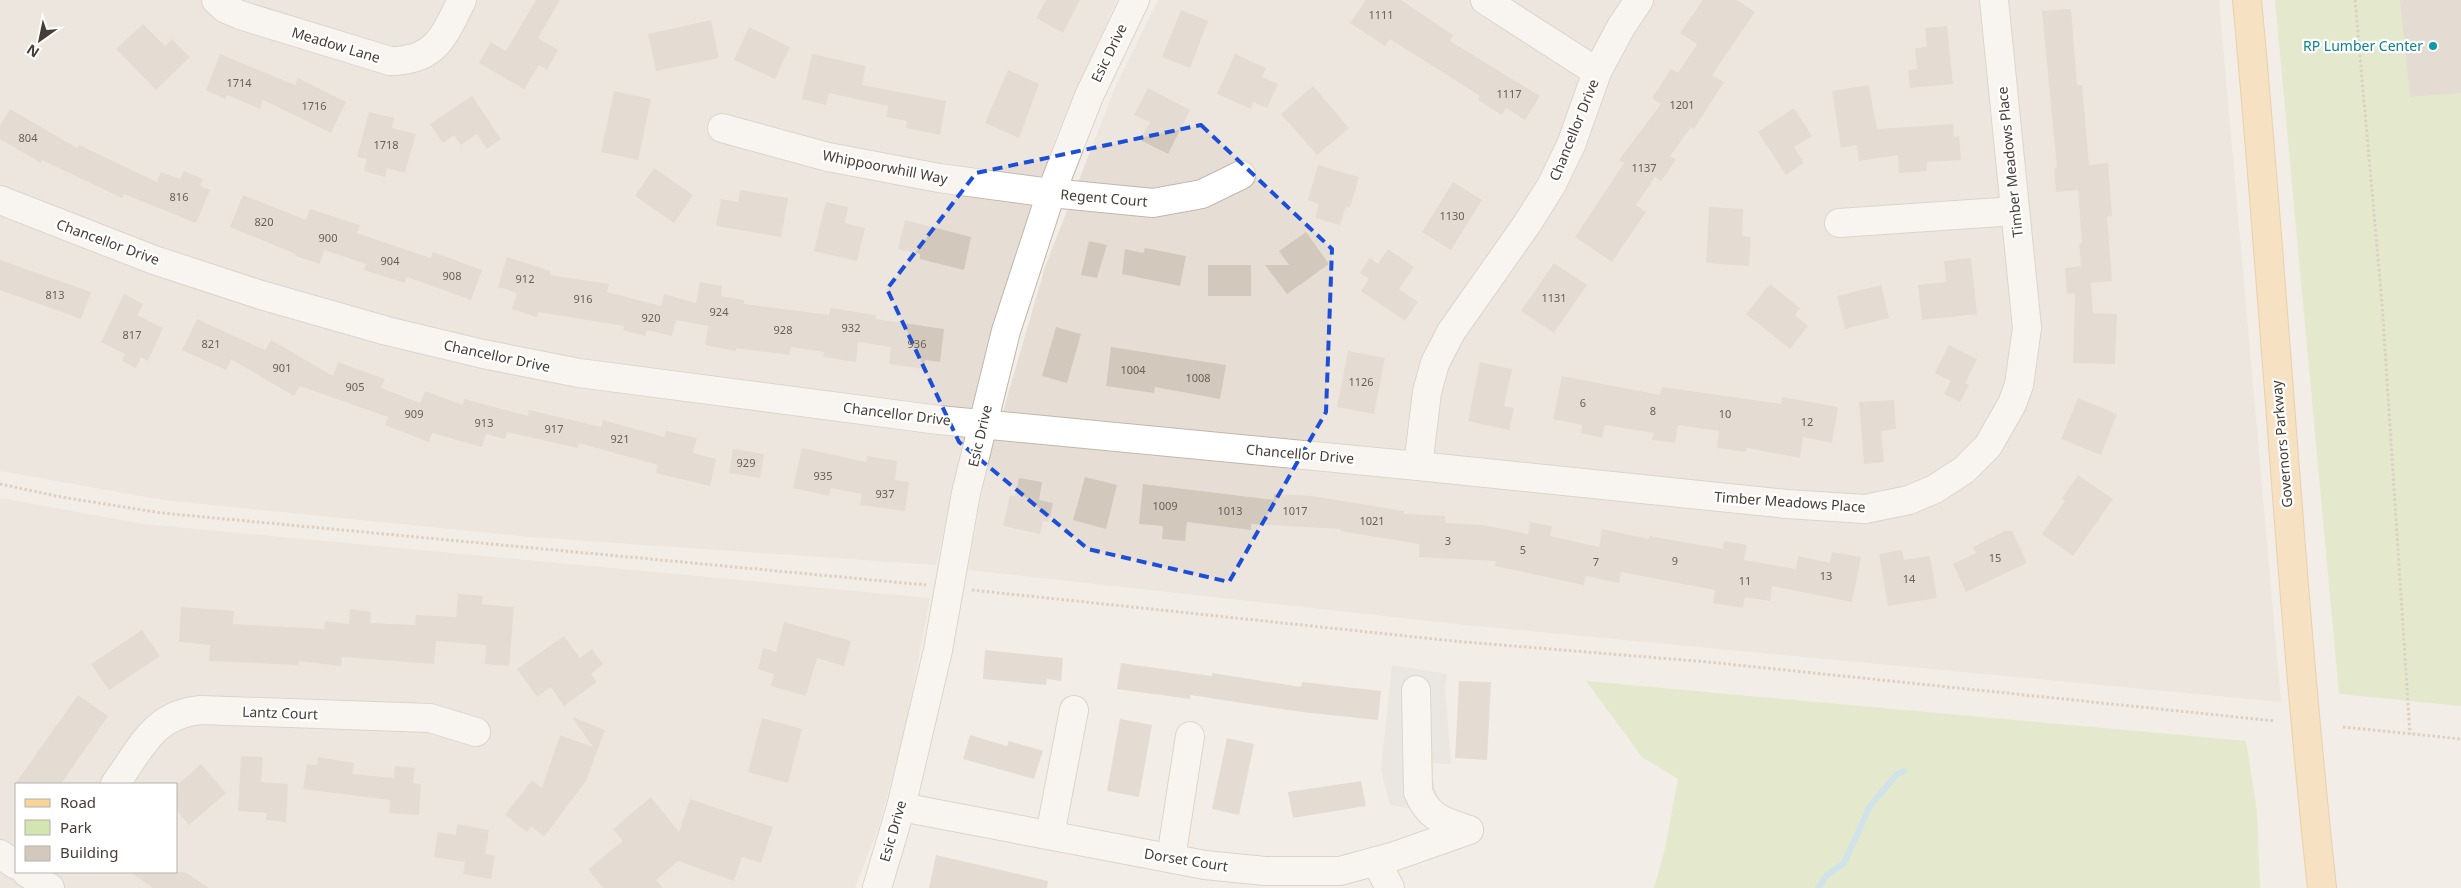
<svg xmlns="http://www.w3.org/2000/svg" width="2461" height="888" font-family="'Noto Sans',sans-serif">
  <style>
    .residential { fill: #e6ded4; fill-rule: evenodd }
    .green { fill: #d3e5b0 }
    .parking { fill: #e0dedb }
    .lines { fill: none; stroke-linecap: round; stroke-linejoin: round }
    .stream { stroke: #a5d7ed; stroke-width: 6 }
    .building { fill: #d3c8bc }
    .minor-casing { stroke: #c0b7ac; stroke-width: 30 }
    .major-casing { stroke: #dead68; stroke-width: 30 }
    .path { stroke: #beae9b; stroke-width: 3; stroke-dasharray: 2.5 2.5; stroke-linecap: butt }
    .minor { stroke: #fff; stroke-width: 28 }
    .major { stroke: #fad398; stroke-width: 28 }
    .marked { fill: none; stroke: #1d4ed8; stroke-width: 4; stroke-dasharray: 10 6; stroke-linejoin: round }
    .culture-dot { fill: #0f9aa8; stroke: #fff; stroke-width: 2 }
    .labels { text-anchor: middle; stroke-width: 4.5; stroke-linejoin: round; paint-order: stroke }
    .number-label { font-size: 11px; fill: #686058 }
    .street-label { font-size: 14px; fill: #453d36; stroke: #fff }
    .culture-label { font-size: 14px; fill: #0d838f; stroke: #fff; text-anchor: end }
  </style>
  <rect width="100%" height="100%" fill="#f2ede6"/>
  <g class="residential">
    <path d="M0 0H1117L1057 133 1016 259 958 467 936 565 530 537 163 500 0 471Z"/>
    <path d="M1158 0H2219L2281 702 1466 625 968 570 986 470 1045 267 1117 83Z"/>
    <path d="M0 498 144 524 930 598 907 721 879 826 855 888H0ZM16 784H176V872H16Z"/>
  </g>
  <g class="green">
    <path d="M2275 0H2461V706L2339 694Z"/>
    <path d="M1586 681 2246 741 2257 810 2260 888H1654L1665 849 1678 779 1642 757Z"/>
  </g>
  <path class="parking" d="M1392 665 1447 674 1445 688 1451 764 1429 763 1439 803 1420 825 1419 810 1390 805 1381 769Z"/>
  <g class="lines">
    <path class="stream" d="M1818 888 1827 875 1844 863 1870 806 1897 774 1904 771"/>
  </g>
  <g class="building">
    <path d="M536 0H560L538 38 558 50 547 70 539 65 524 89 479 63 491 42 506 51Z"/>
    <path d="M1046 0H1080L1063 33 1036 18Z"/>
    <path d="M1366 0H1401L1453 35 1450 41 1540 96 1525 120 1506 108 1502 115 1478 100 1480 96 1390 39 1385 46 1350 23Z"/>
    <path d="M1703 0H1737L1755 12 1712 75 1724 82 1694 129 1691 127 1670 156 1676 160 1661 181 1655 177 1636 205 1646 212 1612 262 1575 237 1624 163 1619 160 1661 104 1652 98 1671 69 1678 73 1697 44 1680 33Z"/>
    <path d="M2400 0H2461V93L2410 97Z"/>
    <path d="M2071 9 2077 85H2082L2089 165 2108 163 2112 216 2107 217 2112 281 2091 283 2093 313 2117 314 2115 364 2073 363 2075 293 2067 294 2065 268 2081 266 2079 243H2082L2078 190 2056 192 2054 168H2057L2042 11Z"/>
    <path d="M1181 10 1208 21 1190 68 1162 57Z"/>
    <path d="M711 20 719 58 656 71 648 34Z"/>
    <path d="M143 24 165 46 172 39 190 57 156 90 116 49Z"/>
    <path d="M1947 26 1953 84 1910 88 1908 70 1917 69 1915 48 1927 47 1925 28Z"/>
    <path d="M749 27 790 47 775 79 734 60Z"/>
    <path d="M220 54 295 85 298 78 346 102 331 133 263 100 260 109 227 95 225 99 206 90Z"/>
    <path d="M812 54 866 66 862 85 946 101 940 135 906 128 907 121 886 117 888 106 829 93 826 105 802 99Z"/>
    <path d="M1235 54 1266 68 1262 77 1278 84 1267 108 1253 102 1251 109 1217 94Z"/>
    <path d="M1008 70 1039 84 1019 138 985 123Z"/>
    <path d="M1869 85 1877 129 1953 124 1954 137 1959 136 1961 160 1927 162V171L1899 173 1898 155 1859 161 1857 145 1841 148 1832 91Z"/>
    <path d="M1313 86 1349 128 1317 155 1281 114Z"/>
    <path d="M1148 88 1190 110 1168 154 1140 140 1150 122 1134 115Z"/>
    <path d="M614 91 651 99 638 160 601 152Z"/>
    <path d="M472 96 501 139 487 149 477 134 461 145 454 135 443 143 430 124Z"/>
    <path d="M1794 108 1812 136 1794 147 1804 163 1786 175 1758 132Z"/>
    <path d="M10 109 77 148 79 145 157 182 161 172 180 179 184 171 203 179 200 186 210 190 196 223 124 194 122 198 42 160 41 163 0 139V126Z"/>
    <path d="M369 112 394 118 392 128 416 134 405 173 387 168 385 177 364 171 367 159 357 157Z"/>
    <path d="M1318 165 1359 177 1350 208 1346 206 1340 225 1315 218 1319 204 1308 200Z"/>
    <path d="M654 168 693 195 674 223 635 196Z"/>
    <path d="M1453 182 1482 200 1451 250 1422 232Z"/>
    <path d="M740 190 788 198 781 237 716 226 721 199 738 202Z"/>
    <path d="M243 195 306 220 310 209 360 225 357 233 431 258 433 252 482 270 471 300 407 277 405 283 364 270 366 264 324 250 320 264 295 256 296 254 230 227Z"/>
    <path d="M826 202 848 207 845 223 865 228 857 261 814 251Z"/>
    <path d="M1709 207 1743 209 1742 236 1751 237 1749 266 1706 263Z"/>
    <path d="M905 220 971 237 964 270 920 259V254L898 249Z"/>
    <path d="M1306 232 1329 264 1287 294 1265 265H1289L1279 251Z"/>
    <path d="M1089 241 1107 245 1097 278 1081 275Z"/>
    <path d="M1145 248 1186 256 1180 286 1122 274 1125 249 1143 253Z"/>
    <path d="M1388 249 1414 267 1399 289 1418 302 1405 321 1361 291 1369 279 1360 273 1370 258 1378 264Z"/>
    <path d="M507 257 551 271 550 275 609 284 607 292 661 306 664 294 696 303 700 282 722 286 721 296 744 300V304L829 315 830 308 876 315V319L944 329 940 362 925 360 924 369 889 364 891 347 858 342 856 362 823 357 824 352 791 347 790 355 736 348V351L705 345 708 326 676 320 672 336 647 330 645 336 623 330 624 326 538 312 537 317 512 309 517 293 498 287Z"/>
    <path d="M1971 258 1977 314 1922 320 1918 285 1946 282 1944 261Z"/>
    <path d="M0 260 91 292 81 319 0 290Z"/>
    <path d="M1554 263 1587 285 1554 333 1521 311Z"/>
    <rect x="1208" y="265" width="43" height="31"/>
    <path d="M1770 284 1800 308 1795 315 1808 326 1790 349 1746 314Z"/>
    <path d="M1881 285 1889 318 1845 329 1837 296Z"/>
    <path d="M124 294 143 304 137 315 163 328 148 361 141 357 136 368 122 361 125 354 101 342Z"/>
    <path d="M197 319 265 350 271 340 333 376 338 362 385 379 381 388 420 403 425 391 463 405 464 399 528 416 529 410 601 427 603 420 664 437 666 431 697 438 693 453 716 459 710 486 656 473 658 465 579 443 578 448 507 432 505 439 486 434 482 447 432 433 429 442 385 425 388 417 300 386 294 396 231 359 226 370 182 350Z"/>
    <path d="M1056 327 1081 334 1067 383 1042 376Z"/>
    <path d="M1949 345 1977 359 1965 383 1969 385 1960 402 1944 394 1951 381 1935 373Z"/>
    <path d="M1111 347 1226 365 1220 399 1155 387 1154 393 1106 386Z"/>
    <path d="M1348 351 1385 358 1374 414 1337 407Z"/>
    <path d="M1480 362 1512 369 1504 406 1514 408 1509 430 1468 421Z"/>
    <path d="M1562 376 1660 395 1662 387 1781 404 1782 397 1838 407 1832 443 1803 437 1800 458 1747 448 1746 452 1717 448 1719 431 1678 425 1675 443 1652 440 1654 433 1605 425 1602 438 1581 433 1582 425 1553 419Z"/>
    <path d="M2078 398 2117 414 2101 455 2061 439Z"/>
    <path d="M1894 400 1896 429 1881 431 1884 462 1864 464 1859 402Z"/>
    <path d="M802 448 866 462 867 456 897 461 895 480 909 482 905 511 860 505 862 494 831 488 829 496 793 488Z"/>
    <path d="M733 449 764 454 760 478 729 473Z"/>
    <path d="M2078 475 2113 499 2073 556 2042 534 2065 501 2062 498Z"/>
    <path d="M1085 477 1117 485 1106 529 1073 520Z"/>
    <path d="M1019 478 1042 482 1039 500 1053 503 1049 522 1043 521 1040 534 1003 526 1010 495 1015 496Z"/>
    <path d="M1143 484 1274 500V494L1312 496 1404 511V514L1445 516V523L1483 525 1528 534 1530 522 1552 526 1550 536 1599 547 1602 529 1649 539V536L1723 549 1724 541 1747 545 1744 560 1796 569 1798 556 1830 563 1832 552 1861 557 1852 602 1772 586 1770 601 1745 597 1743 608 1713 603 1715 590 1621 572 1619 583 1586 576 1584 585 1495 566 1496 561 1419 557V544L1340 531 1341 529 1251 524V530L1187 522 1185 541 1162 539 1163 526 1139 524Z"/>
    <path d="M2005 531H2012L2027 563 1966 592 1953 564 1976 553 1973 547Z"/>
    <path d="M1902 550 1904 560 1930 556 1937 598 1888 606 1879 554Z"/>
    <path d="M458 594 483 596 482 604 514 607 509 666 485 664 486 645 436 641 434 664 342 657 341 666 299 661 298 665 209 661 210 645 179 642 181 607 234 611 233 624 324 629 325 621 349 624 350 609 371 612 370 623 415 625 416 615 456 617Z"/>
    <path d="M784 622 851 641 844 666 817 658 806 696 771 686 774 674 758 669 763 648 776 652Z"/>
    <path d="M142 630 160 656 109 690 91 664Z"/>
    <path d="M564 636 580 658 592 649 603 664 591 674 597 682 564 706 551 687 537 697 517 669Z"/>
    <path d="M985 650 1063 658 1061 681 1047 679 1046 685 983 679Z"/>
    <path d="M1121 663 1212 676V673L1301 687 1302 682 1381 691 1378 720 1302 712 1190 695V699L1117 689Z"/>
    <path d="M1459 681 1491 682 1487 760 1455 758Z"/>
    <path d="M78 695 108 716 61 784H15Z"/>
    <path d="M572 717 605 730 586 781 544 837 531 826 527 832 505 815 532 780 542 788 560 735 593 747Z"/>
    <path d="M762 718 802 729 788 783 748 772Z"/>
    <path d="M1120 719 1152 725 1139 797 1107 791Z"/>
    <path d="M970 735 1007 746 1009 741 1043 751 1034 779 963 759Z"/>
    <path d="M1227 738 1254 744 1239 815 1212 809Z"/>
    <path d="M241 756 263 757 261 782 288 784 286 822 266 820 267 813 238 811Z"/>
    <path d="M318 757 354 763 352 774 394 778 395 766 415 768 413 783 421 784 419 815 389 813 390 800 303 789 307 764 317 765Z"/>
    <path d="M201 764 226 793 189 825 176 810V786Z"/>
    <path d="M1361 781 1366 806 1293 818 1288 792Z"/>
    <path d="M651 797 679 832 690 799 773 827 761 863 742 857 734 881 678 861 656 880 663 888H603L588 869 623 841 613 829Z"/>
    <path d="M457 824 489 830 485 854 495 856 491 879 463 874 465 862 434 857 438 832 456 835Z"/>
    <path d="M936 855 1048 881 1047 888H929Z"/>
    <path d="M130 872H185L209 888H153Z"/>
  </g>
  <g class="lines">
    <g class="minor-casing">
      <g id="minor">
        <path d="M216 0 226 9 240 15 390 61C436 61 444 36 462 0"/>
        <path d="M1485 0 1597 72"/>
        <path d="M722 128 828 157 939 178 1051 193 1153 203 1202 194 1241 175"/>
        <path d="M0 200 154 260 261 295 387 331 483 354 579 373 939 420 1418 466 1787 504 1865 509 1909 500 1935 489 1964 470 1988 446 2012 404 2019 385 2027 328 1994 0"/>
        <path d="M1839 223 2015 211"/>
        <path d="M1418 466 1427 392 1435 363 1451 332 1527 224 1551 186 1571 145 1597 72 1621 27 1639 0"/>
        <path d="M1416 690 1418 792C1429 819 1444 821 1469 830"/>
        <path d="M115 784C141 749 153 714 201 710L430 718 476 732"/>
        <path d="M901 807 1205 865 1265 871H1340L1395 856 1469 830"/>
        <path d="M1050 835 1074 710"/>
        <path d="M0 854 16 865"/>
        <path d="M1171 858 1190 736"/>
        <path d="M1376 861 1390 888"/>
        <path d="M26 872 50 888"/>
        <path d="M877 888 901 807 938 650 966 493 1006 331 1051 193 1089 96 1135 0"/>
      </g>
    </g>
    <g class="major-casing">
      <path id="major" d="M2247 0C2275 296 2290 593 2322 888"/>
    </g>
    <g class="path">
      <path d="M2355 0 2382 303 2410 734"/>
      <path d="M0 484 61 497 162 513 926 585"/>
      <path d="M972 590 1453 641 1708 662 2275 721"/>
      <path d="M2343 727 2461 739"/>
    </g>
    <use href="#minor" class="minor"/>
    <use href="#major" class="major"/>
  </g>
  <path d="M0 0H2461V888H0ZM1201 125 1332 249 1326 412 1229 582 1088 549 959 442 887 289 976 173Z" fill="#f2ede6" fill-opacity=".55" fill-rule="evenodd"/>
  <path class="marked" d="M1201 125 1332 249 1326 412 1229 582 1088 549 959 442 887 289 976 173Z"/>
  <circle class="culture-dot" cx="2433" cy="46" r="5"/>
  <g class="labels">
    <g class="number-label">
      <text x="1381" y="19">1111</text>
      <text x="239" y="87">1714</text>
      <text x="1509" y="98">1117</text>
      <text x="1682" y="109">1201</text>
      <text x="314" y="110">1716</text>
      <text x="28" y="142">804</text>
      <text x="386" y="149">1718</text>
      <text x="1644" y="172">1137</text>
      <text x="179" y="201">816</text>
      <text x="1452" y="220">1130</text>
      <text x="264" y="226">820</text>
      <text x="328" y="242">900</text>
      <text x="390" y="265">904</text>
      <text x="452" y="280">908</text>
      <text x="525" y="283">912</text>
      <text x="55" y="299">813</text>
      <text x="1554" y="302">1131</text>
      <text x="583" y="303">916</text>
      <text x="719" y="316">924</text>
      <text x="651" y="322">920</text>
      <text x="851" y="332">932</text>
      <text x="783" y="334">928</text>
      <text x="132" y="339">817</text>
      <text x="211" y="348">821</text>
      <text x="917" y="348">936</text>
      <text x="282" y="372">901</text>
      <text x="1133" y="374">1004</text>
      <text x="1198" y="382">1008</text>
      <text x="1361" y="386">1126</text>
      <text x="355" y="391">905</text>
      <text x="1583" y="407">6</text>
      <text x="1653" y="415">8</text>
      <text x="414" y="418">909</text>
      <text x="1725" y="418">10</text>
      <text x="1807" y="426">12</text>
      <text x="484" y="427">913</text>
      <text x="554" y="433">917</text>
      <text x="620" y="443">921</text>
      <text x="746" y="467">929</text>
      <text x="823" y="480">935</text>
      <text x="885" y="498">937</text>
      <text x="1165" y="510">1009</text>
      <text x="1230" y="515">1013</text>
      <text x="1295" y="515">1017</text>
      <text x="1372" y="525">1021</text>
      <text x="1448" y="545">3</text>
      <text x="1523" y="554">5</text>
      <text x="1995" y="562">15</text>
      <text x="1675" y="565">9</text>
      <text x="1596" y="566">7</text>
      <text x="1826" y="580">13</text>
      <text x="1909" y="583">14</text>
      <text x="1745" y="585">11</text>
    </g>
    <g class="street-label">
      <text transform="translate(336 45) rotate(17)" y="5">Meadow Lane</text>
      <text transform="translate(1109 53) rotate(-64)" y="5">Esic Drive</text>
      <text transform="translate(1574 130) rotate(-68)" y="5">Chancellor Drive</text>
      <text transform="translate(2010 162) rotate(-96)" y="5">Timber Meadows Place</text>
      <text transform="translate(885 167) rotate(11)" y="5">Whippoorwhill Way</text>
      <text transform="translate(1104 198) rotate(5)" y="5">Regent Court</text>
      <text transform="translate(108 242) rotate(20)" y="5">Chancellor Drive</text>
      <text transform="translate(497 356) rotate(12)" y="5">Chancellor Drive</text>
      <text transform="translate(897 414) rotate(7)" y="5">Chancellor Drive</text>
      <text transform="translate(980 436) rotate(-77)" y="5">Esic Drive</text>
      <text transform="translate(2282 444) rotate(-95)" y="5">Governors Parkway</text>
      <text transform="translate(1300 454) rotate(5)" y="5">Chancellor Drive</text>
      <text transform="translate(1790 502) rotate(4)" y="5">Timber Meadows Place</text>
      <text transform="translate(280 713) rotate(2)" y="5">Lantz Court</text>
      <text transform="translate(893 831) rotate(-74)" y="5">Esic Drive</text>
      <text transform="translate(1186 860) rotate(9)" y="5">Dorset Court</text>
    </g>
    <g class="culture-label">
      <text x="2423" y="51">RP Lumber Center</text>
    </g>
  </g>
  <rect x="15" y="783" width="162" height="90" fill="#ffffff" stroke="#b5b1af"/>
  <rect x="25" y="799" width="25" height="8" fill="#fad398" stroke="#b5b1af"/>
  <text x="60" y="808" font-size="15" fill="#453d36">Road</text>
  <rect x="25" y="820" width="25" height="15" fill="#d3e5b0" stroke="#b5b1af"/>
  <text x="60" y="833" font-size="15" fill="#453d36">Park</text>
  <rect x="25" y="846" width="25" height="15" fill="#d3c8bc" stroke="#b5b1af"/>
  <text x="60" y="858" font-size="15" fill="#453d36">Building</text>
  <g transform="translate(40 40) rotate(213)" stroke="#ffffff" stroke-width="4" paint-order="stroke">
  <path d="M0-4L9 19L0 12L-9 19Z" fill="#453d36"/>
  <text y="-8" font-size="14" font-weight="bold" text-anchor="middle" fill="#453d36">N</text>
  </g>
</svg>
